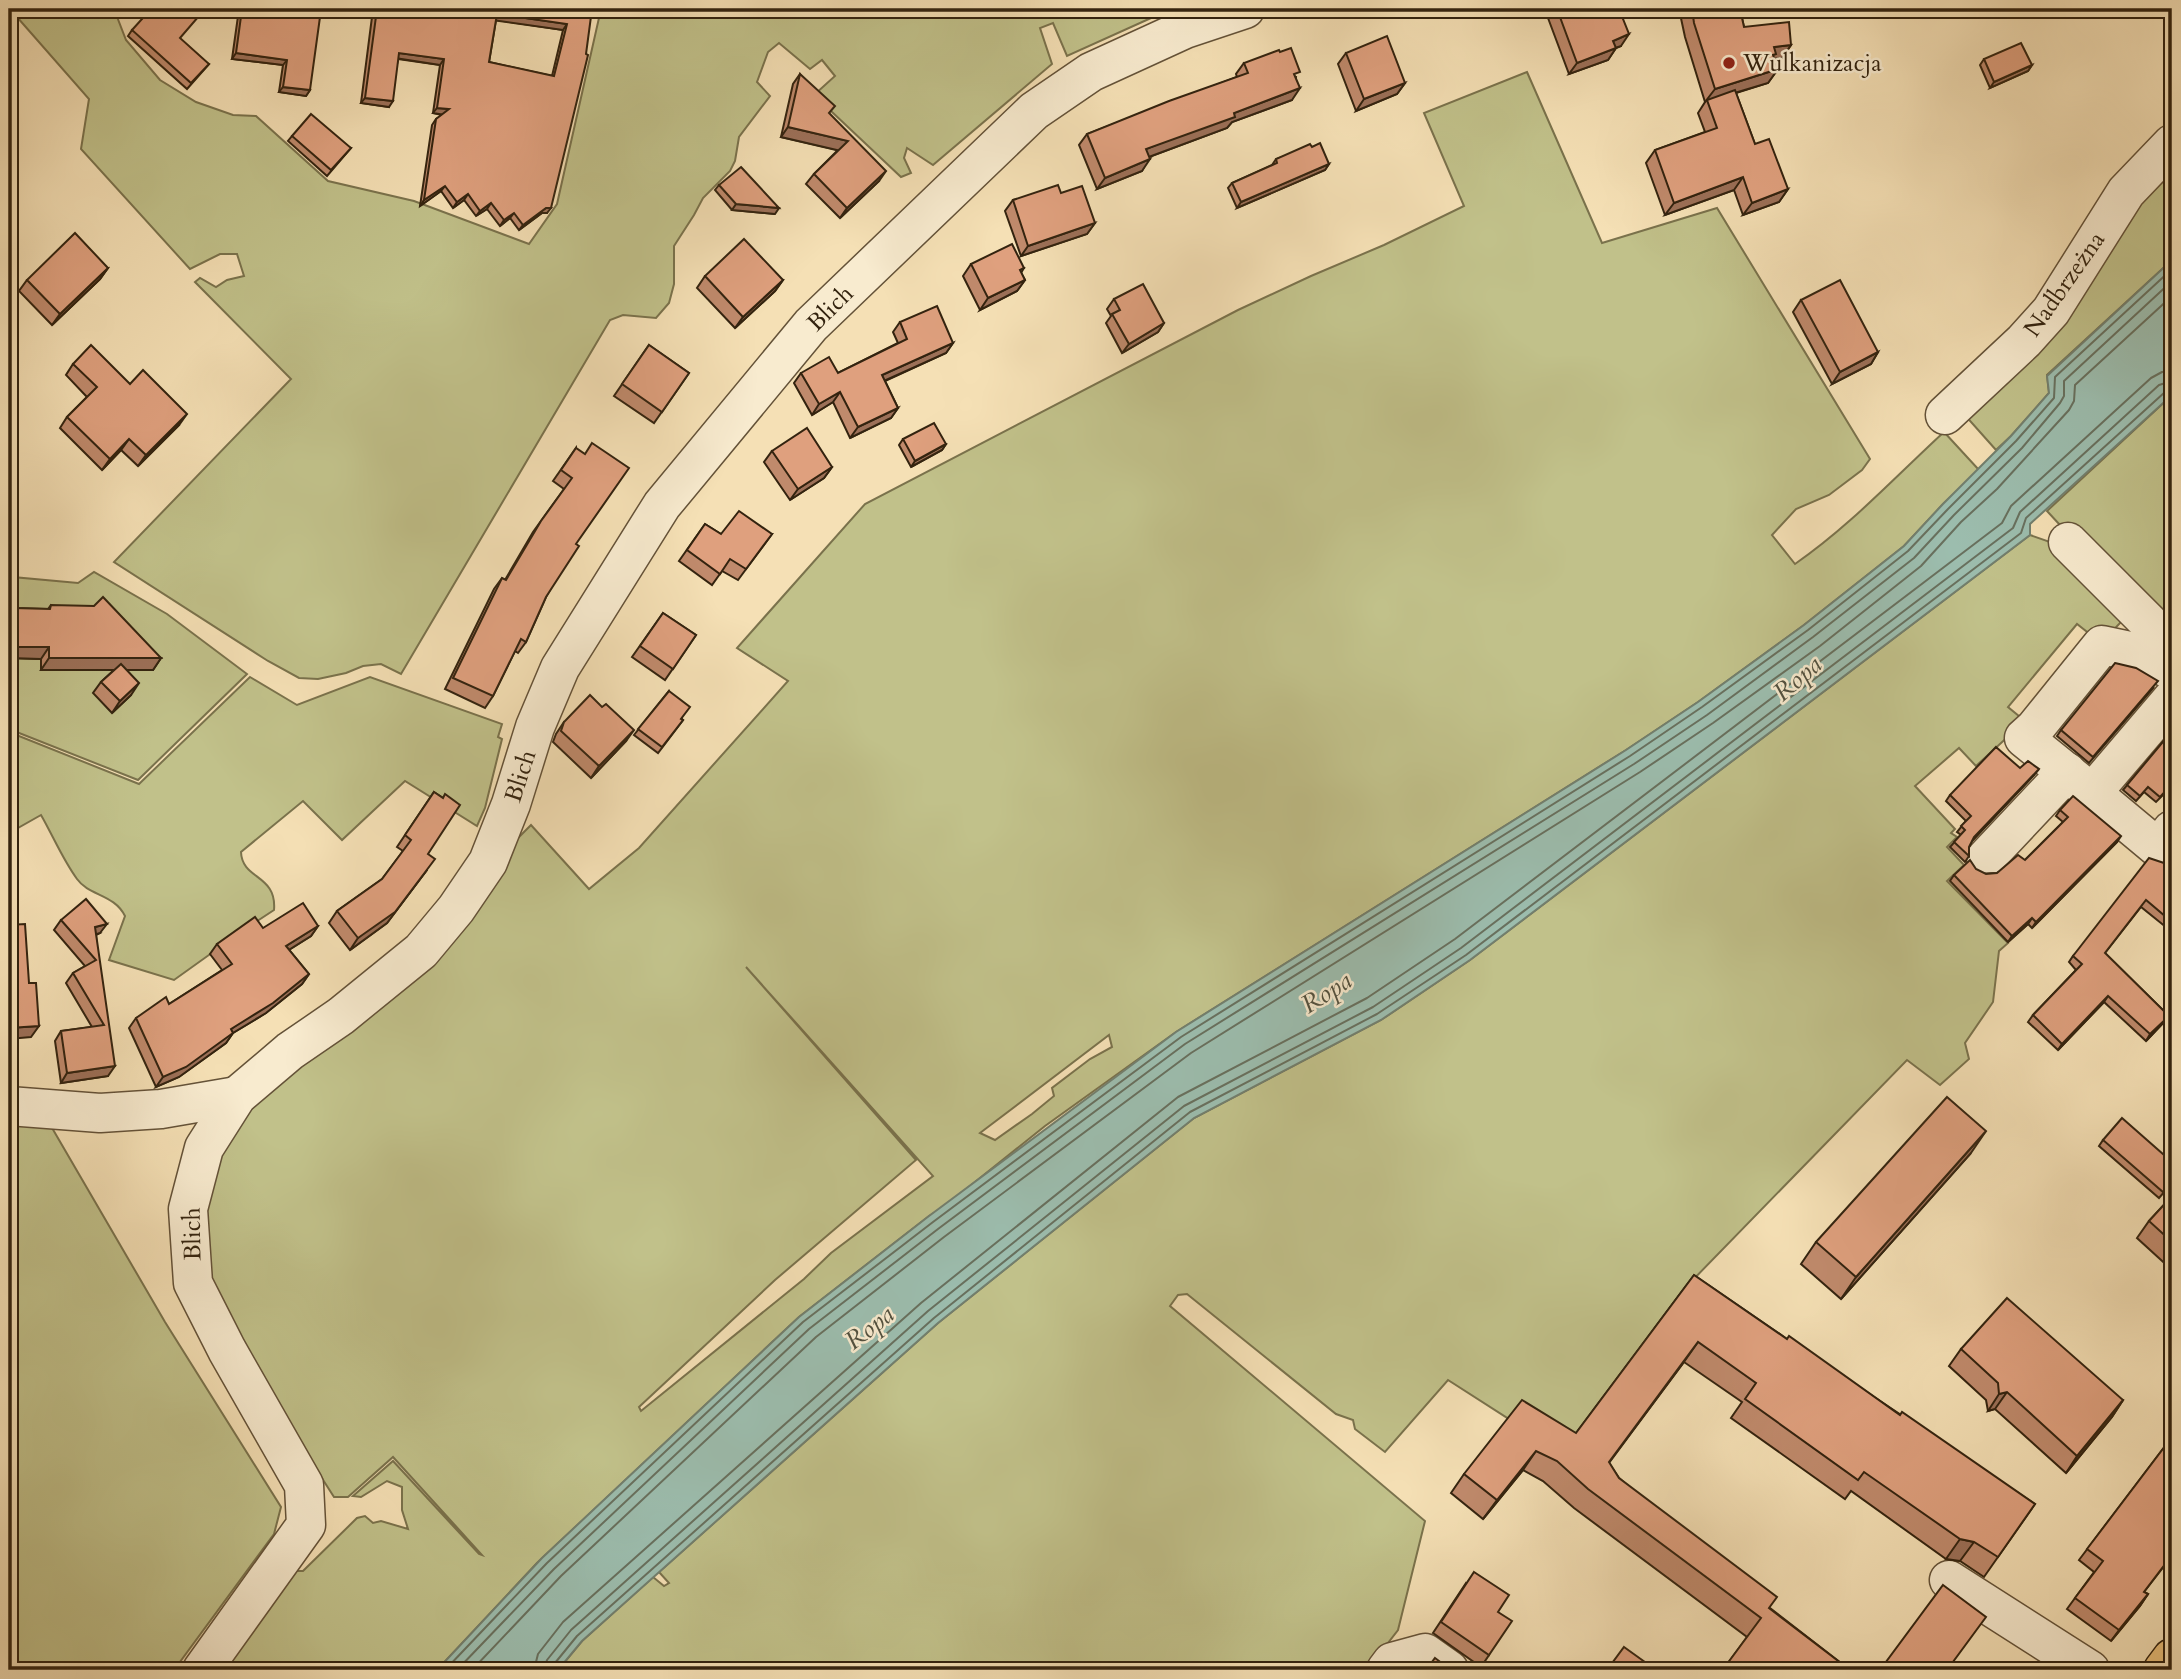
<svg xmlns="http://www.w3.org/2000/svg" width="2181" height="1679" font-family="Cardo,serif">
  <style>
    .green { fill: #c1c18a; stroke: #7a724c; stroke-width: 2; fill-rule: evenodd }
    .water { fill: #9cbdae; stroke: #727f6e; stroke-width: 2 }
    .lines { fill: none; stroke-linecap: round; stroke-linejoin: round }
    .shore { stroke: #68705e; stroke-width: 2 }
    .minor-casing { stroke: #645238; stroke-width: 41 }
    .major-casing { stroke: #33230f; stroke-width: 41 }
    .minor { stroke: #f8ebcf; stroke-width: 38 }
    .major { stroke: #eac07a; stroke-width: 38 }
    .wall { fill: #c08a6c; stroke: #33230f; stroke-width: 2; fill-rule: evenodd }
    .shaded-wall { fill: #9c7058; stroke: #33230f; stroke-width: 2 }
    .building { fill: #dfa07e; stroke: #33230f; stroke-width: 2; fill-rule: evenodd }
    .poi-dot { fill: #8f2418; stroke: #f8ebcf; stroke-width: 2.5 }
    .labels { text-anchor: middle; stroke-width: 5; stroke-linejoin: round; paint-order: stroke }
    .poi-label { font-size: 24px; fill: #33230f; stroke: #f8ebcf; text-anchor: start }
    .street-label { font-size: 24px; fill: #33230f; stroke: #f8ebcf }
    .water-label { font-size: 26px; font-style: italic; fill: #52513f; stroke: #f8ebcf }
  </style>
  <rect width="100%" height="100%" fill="#f5e0b5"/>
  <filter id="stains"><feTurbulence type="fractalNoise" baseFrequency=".00286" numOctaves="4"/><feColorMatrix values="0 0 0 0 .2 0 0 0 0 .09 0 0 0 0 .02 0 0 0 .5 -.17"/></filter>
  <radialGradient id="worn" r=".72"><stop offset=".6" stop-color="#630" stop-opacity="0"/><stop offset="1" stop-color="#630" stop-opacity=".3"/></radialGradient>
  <g class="green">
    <path d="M9 9H114L126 40 160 80 196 102 233 115 256 116 328 181 414 201 529 244 557 204 601 9H1171L1067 56 1053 23 1040 28 1052 64 933 165 907 148 904 158 911 173 901 177 814 95 835 76 822 60 810 69 779 43 768 52 757 82 770 96 739 137 735 161 730 171 703 198 694 215 674 246V284L669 303 656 318 623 315 610 320 401 674 381 664 363 666 346 673 318 679 299 678 268 661 114 562 291 379 195 282 200 278 216 287 227 280 244 276 237 254H220L190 269 81 149 89 99 17 17 9 20Z"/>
    <path d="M1527 72 1602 243 1717 208 1867 454 1870 459 1862 470 1829 495 1796 509 1772 535 1795 564C1850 526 1895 477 1944 432L1979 470 1943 504 1904 546 1804 625 1698 702 1626 750 1176 1032 1045 1126 945 1206 929 1216 799 1317 537 1563 437 1670H215L291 1571H303L357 1518 365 1516 373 1523 381 1521 408 1529 402 1510V1487L387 1481 361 1497 353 1496 393 1461 479 1554 482 1555 393 1457 348 1497H334L249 1364 218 1309 198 1226 230 1126 531 825 589 889 639 848 788 681 737 648 865 504 1238 310 1311 276 1384 245 1464 206 1424 113ZM746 967 933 1176 831 1253 804 1279 641 1411 639 1407 775 1280 916 1160ZM1109 1035 1112 1047 1090 1059 1052 1088 1054 1096 1032 1114 995 1140 980 1133Z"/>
    <path d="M2172 171V260L2047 375 2049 393 2011 436 1996 450 1963 413 2137 205Z"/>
    <path d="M2172 395V646L2047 511Z"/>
    <path d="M2030 535 2053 543 2122 621 2101 643 2077 624 2008 707 2025 721 1976 766 1959 748 1915 786 1955 829 1951 833 1957 837 1947 847 1964 865 1947 881 2008 943 1999 951 1993 1002 1965 1043 1969 1059 1940 1085 1907 1060 1684 1289 1562 1453 1448 1380 1385 1452 1355 1429 1353 1420 1336 1414 1187 1294 1178 1295 1170 1306 1425 1521 1398 1630 1367 1670H558L582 1641 653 1577 664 1586 669 1583 659 1572 938 1323 1194 1118 1381 1020 1470 960Z"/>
    <path d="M9 548 15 554 13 577 78 583 94 572 167 614 247 674 138 780 9 729Z"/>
    <path d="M250 677 297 705 370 677 502 724 498 737 502 739 485 808 477 826 405 781 342 840 303 801 241 852C242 880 277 874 274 910L248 927 174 980 109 960 125 916C114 894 89 896 77 879 63 860 53 836 41 815L9 833V732L139 784Z"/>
    <path d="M9 1120 48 1121 165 1322 281 1507 274 1534 174 1670H9Z"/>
  </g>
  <path class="water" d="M2172 260V395L2030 524V535L1470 960 1381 1020 1194 1118 938 1323 582 1641 558 1670H437L542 1558 799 1317 929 1216 1176 1032 1626 750 1698 702 1804 625 1904 546 1943 504 2011 436 2049 393 2047 376Z"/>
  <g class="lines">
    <g class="shore">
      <path d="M445 1670 547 1563 803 1322 933 1222 1181 1037 1630 756 1702 707 1808 630 1908 551 1948 509 2016 441 2054 398 2055 377 2172 269"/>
      <path d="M457 1670 554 1569 809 1329 938 1229 1185 1044 1634 764 1707 715 1813 637 1914 558 1954 515 2022 448 2060 403 2064 396V381L2172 281"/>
      <path d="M472 1670 561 1576 816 1337 944 1237 1191 1053 1640 772 1713 723 1820 646 1921 566 1961 522 1997 489 2069 410 2074 401 2075 385 2172 296"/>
      <path d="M534 1670 538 1654 563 1622 921 1303 1178 1097 1367 998 1455 939 2002 523 2011 506 2151 378 2162 372 2172 371"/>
      <path d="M544 1670 547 1660 571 1630 928 1311 1184 1106 1373 1007 1461 948 2013 528 2020 512 2159 385 2172 381"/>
      <path d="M553 1670 555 1663 577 1636 934 1318 1190 1112 1377 1014 1466 955 2021 533 2026 518 2165 392 2172 390"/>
    </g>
    <g class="minor-casing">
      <g id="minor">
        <path d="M1945 415 2024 341 2051 311 2126 192 2172 144"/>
        <path d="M2068 542 2172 646"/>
        <path d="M2172 699 2092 793 2158 848 2172 830"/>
        <path d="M2092 793 2024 738 2035 728 2102 645 2140 653 2172 671"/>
        <path d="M1986 858 2067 772"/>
        <path d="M9 1106 100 1113 161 1109 237 1096"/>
        <path d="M1949 1580 2090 1670"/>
        <path d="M202 1670 306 1525 304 1485 227 1350 193 1283 188 1209 204 1148 237 1096 290 1051 341 1016 421 951 456 909 488 862 511 804 535 727 560 668 662 505 811 325 1034 111 1091 72 1185 29 1245 9"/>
        <path d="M1386 1670 1392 1662 1425 1653 1449 1670"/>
      </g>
    </g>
    <g class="major-casing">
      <path id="major" d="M2163 1670 2172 1658"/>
    </g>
    <use href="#minor" class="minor"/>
    <use href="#major" class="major"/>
  </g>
  <g class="wall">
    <path d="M239 9H266L310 90 306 96 279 92 283 65 232 59Z"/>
    <path d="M373 9H592L547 213H542L519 230 510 218 500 226 487 209 476 216 464 200 453 208 441 191 420 206 432 125 436 119 442 115 433 113 440 65 398 59 389 107 361 103ZM496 20 563 30 552 76 489 62Z"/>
    <path d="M1555 9H1619L1621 46 1616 48 1608 60 1569 74 1548 18Z"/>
    <path d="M1679 9H1740L1744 27 1791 45 1782 58 1774 59 1778 69 1768 83 1736 93 1755 144 1788 189 1779 202 1743 215 1734 190 1665 215 1646 163 1655 150 1705 132 1698 113 1705 102 1685 37Z"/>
    <path d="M132 30 209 64 187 89 128 36Z"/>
    <path d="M1346 53 1405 83 1397 94 1356 111 1338 64Z"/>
    <path d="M1984 59 2032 65 2028 71 1990 88 1980 65Z"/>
    <path d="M1244 63 1296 77 1292 100 1232 122 1227 128 1149 157 1142 171 1097 189 1079 145 1087 134 1237 77 1236 74Z"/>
    <path d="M800 74 879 181 840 218 806 184 814 174 838 150 781 137 793 84Z"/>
    <path d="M292 136 351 148 327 176 288 141Z"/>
    <path d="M1312 147 1329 164 1325 170 1237 208 1228 188 1232 183 1272 165 1276 159Z"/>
    <path d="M719 185 775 214 732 210 715 190Z"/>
    <path d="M1061 193 1095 223 1087 234 1021 256 1005 211 1013 200Z"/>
    <path d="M971 264 1024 268 1021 273 1025 280 1017 291 980 310 963 276Z"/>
    <path d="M108 268 100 279 52 325 19 291 27 280Z"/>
    <path d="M705 276 783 280 775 291 735 328 697 288Z"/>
    <path d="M1114 299 1164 323 1158 332 1122 353 1106 323 1111 316 1107 309Z"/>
    <path d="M1801 300 1878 352 1871 364 1832 384 1793 312Z"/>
    <path d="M900 322 953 343 946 353 885 381 898 408 891 418 850 438 833 402 812 415 794 383 801 373H838L898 343 893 332Z"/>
    <path d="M649 345 689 373 654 423 614 396Z"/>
    <path d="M73 364 130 384 179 425 138 466 121 450 102 470 60 428 67 417 87 397 66 375Z"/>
    <path d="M903 439 946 444 942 450 911 467 899 445Z"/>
    <path d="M576 448V544L546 597 526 642 518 653 515 651 493 696 485 708 445 689 494 589 502 578 505 580 533 532 564 489 553 481Z"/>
    <path d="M772 451 832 467 824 478 790 500 764 462Z"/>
    <path d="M705 524 721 534H772L738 580 722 571 712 585 679 561Z"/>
    <path d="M9 601 14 608 48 609 51 605 161 658 153 670H126L131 695 112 713 93 693 101 682 114 670H41V659L9 658Z"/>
    <path d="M663 613 696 635 665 680 632 657Z"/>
    <path d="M2154 687 2089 763 2057 736 2061 730Z"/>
    <path d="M669 691 682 719 683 720 658 753 634 735Z"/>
    <path d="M564 722 626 741 591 778 553 742 556 734Z"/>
    <path d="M2172 731V786L2156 802 2144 792 2136 801 2123 790Z"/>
    <path d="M2020 768 2034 775 1972 841 1969 847V856L1965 862 1950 847 1961 835 1957 832 1966 821 1946 801 1950 795Z"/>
    <path d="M434 792 443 798 428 854 427 870 387 923 350 950 329 923 337 911 382 879 403 851 397 847Z"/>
    <path d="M2060 810 2117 842 2032 928 2028 924 2008 942 1950 881 1954 875 1997 873 2025 860 2063 822 2056 816Z"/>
    <path d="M2172 862V932L2141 907 2105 953 2169 1016 2164 1022 2146 1041 2104 1002 2058 1050 2028 1022 2033 1015 2076 970 2069 962 2073 956Z"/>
    <path d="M61 920 100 933 96 935 108 1076 61 1083 55 1041 61 1031 92 1027 66 983 73 973 85 966 54 930Z"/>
    <path d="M318 926 311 936 289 950 309 974 302 984 266 1013 233 1033 226 1043 179 1077 156 1087 129 1028 136 1018 169 1004 222 970 210 954 217 944 263 928Z"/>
    <path d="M2103 1140 2172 1162V1183L2159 1198 2099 1146Z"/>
    <path d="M1971 1153 1841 1299 1801 1264 1816 1242Z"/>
    <path d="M2172 1196V1270L2137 1238 2149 1221Z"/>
    <path d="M1694 1275 1787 1339 2035 1504 1984 1577 1960 1561 1946 1559 1851 1491 1845 1499 1731 1418 1742 1402 1684 1362 1609 1463 1619 1478 1770 1608 1850 1670H1723L1747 1637 1574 1508 1543 1481 1523 1470 1483 1519 1451 1493 1464 1474 1576 1433Z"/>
    <path d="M1961 1349 2123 1400 2112 1417 2066 1473 1995 1409 1988 1411 1986 1400 1949 1366Z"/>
    <path d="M2172 1437V1556L2144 1592 2148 1594 2140 1606 2111 1641 2067 1609 2094 1572 2079 1560Z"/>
    <path d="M1466 1583 1498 1612 1489 1655 1481 1667 1433 1633Z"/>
  </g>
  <g class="shaded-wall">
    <path d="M497 14 567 24 563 30 492 20Z"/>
    <path d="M1629 34 1621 46 1605 52 1613 41Z"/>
    <path d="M1791 45 1782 58 1772 59 1774 47Z"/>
    <path d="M1616 48 1608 60 1569 74 1577 63Z"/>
    <path d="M236 53 287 60 283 65 232 59Z"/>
    <path d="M399 53 444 59 440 65 395 58Z"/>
    <path d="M2032 65 2028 71 1990 88 1994 82Z"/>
    <path d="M1778 69 1768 83 1708 101 1707 100 1705 102 1715 89Z"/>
    <path d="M1405 83 1397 94 1356 111 1364 99Z"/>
    <path d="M283 87 310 90 306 96 279 92Z"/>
    <path d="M1300 88 1292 100 1232 122 1227 128 1138 161 1146 149 1234 113Z"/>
    <path d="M365 98 393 101 389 107 361 103Z"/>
    <path d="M437 108 449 109 445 115 433 113Z"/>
    <path d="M788 127 848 141 841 151 781 137Z"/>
    <path d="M1150 159 1142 171 1097 189 1105 178Z"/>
    <path d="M1329 164 1325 170 1237 208 1241 202Z"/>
    <path d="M886 171 879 181 840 218 847 208Z"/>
    <path d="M1743 177 1734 190 1665 215 1674 203Z"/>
    <path d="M445 186 441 191 420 206 424 200Z"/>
    <path d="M1788 189 1779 202 1743 215 1752 203Z"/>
    <path d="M468 194 464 200 453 208 457 202Z"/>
    <path d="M491 203 487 209 476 216 480 211Z"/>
    <path d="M736 204 779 208 775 214 732 210Z"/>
    <path d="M546 208H551L547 213H542L519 230 523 225Z"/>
    <path d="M514 213 510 218 500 226 504 220Z"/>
    <path d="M1095 223 1087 234 1021 256 1028 246Z"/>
    <path d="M108 268 100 279 52 325 60 314Z"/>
    <path d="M783 280 775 291 735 328 743 317Z"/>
    <path d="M1025 280 1017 291 980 310 988 298Z"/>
    <path d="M1164 323 1158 332 1122 353 1129 344Z"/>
    <path d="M953 343 946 353 875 385 882 375Z"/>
    <path d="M1878 352 1871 364 1832 384 1840 372Z"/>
    <path d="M840 392 833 402 812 415 819 404Z"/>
    <path d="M898 408 891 418 850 438 858 427Z"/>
    <path d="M187 414 179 425 138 466 146 455Z"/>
    <path d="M129 439 121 450 102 470 110 459Z"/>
    <path d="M946 444 942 450 911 467 915 461Z"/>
    <path d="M832 467 824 478 790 500 798 489Z"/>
    <path d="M9 647H49L41 659 9 658Z"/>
    <path d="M49 658H161L153 670H41Z"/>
    <path d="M139 683 131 695 112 713 120 701Z"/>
    <path d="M634 730 626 741 591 778 599 766Z"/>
    <path d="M2039 769 2034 775 1970 843 1974 837Z"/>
    <path d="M2121 836 2117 842 2032 928 2036 922Z"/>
    <path d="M427 870 387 923 350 950 358 938Z"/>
    <path d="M2032 918 2028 924 2008 942 2012 936Z"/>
    <path d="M107 924 100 933 88 937 95 927Z"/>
    <path d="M318 926 311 936 279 956 286 946Z"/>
    <path d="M309 974 302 984 266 1013 233 1033 226 1043 179 1077 156 1087 163 1077Z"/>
    <path d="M2108 996 2104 1002 2058 1050 2062 1044Z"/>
    <path d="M2169 1016 2164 1022 2146 1041 2150 1034Z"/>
    <path d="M39 1026 31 1037 9 1039V1028Z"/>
    <path d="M115 1066 108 1076 61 1083 67 1073Z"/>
    <path d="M1986 1131 1971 1153 1841 1299 1856 1277Z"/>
    <path d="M1698 1342 1684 1362 1595 1481 1609 1462Z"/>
    <path d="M2007 1392 1995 1409 1988 1411 1999 1394Z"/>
    <path d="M2123 1400 2112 1417 2066 1473 2077 1456Z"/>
    <path d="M1536 1451 1523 1470 1483 1519 1497 1500Z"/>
    <path d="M1960 1539 1974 1542 1960 1561 1946 1559Z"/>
    <path d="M2148 1594 2140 1606 2111 1641 2119 1630Z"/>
  </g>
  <g class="building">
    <path d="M151 9H205L180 38 209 64 191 83 132 30Z"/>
    <path d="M242 9H266V10L320 17 310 90 283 87 287 60 236 53Z"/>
    <path d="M377 9H592L586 54 588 55 551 208H546L523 225 514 213 504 220 491 203 480 211 468 194 457 202 445 186 424 200 436 119 449 109 437 108 444 59 399 53 393 101 365 98ZM497 14 567 24 554 76 489 62Z"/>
    <path d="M1557 9H1619L1629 34 1613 41 1616 48 1577 63Z"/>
    <path d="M1692 9H1740L1744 27 1789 22 1791 45 1774 47 1776 54 1773 55 1778 69 1715 89 1694 23Z"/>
    <path d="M1387 36 1405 83 1364 99 1346 53Z"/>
    <path d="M2021 43 2032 65 1994 82 1984 59Z"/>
    <path d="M1291 48 1300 72 1294 74 1300 88 1234 113 1235 117 1146 149 1150 159 1105 178 1087 134 1169 101 1248 73 1244 63 1279 50 1280 52Z"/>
    <path d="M800 74 835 106 829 113 886 171 847 208 814 174 848 141 788 127Z"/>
    <path d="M1735 90 1755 144 1769 139 1788 189 1752 203 1743 177 1674 203 1655 150 1717 128 1707 100Z"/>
    <path d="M311 114 351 148 331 170 292 136Z"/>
    <path d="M1320 143 1329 164 1241 202 1232 183 1277 163 1276 159 1310 144 1312 147Z"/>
    <path d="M741 167 779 208 736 204 719 185Z"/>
    <path d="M1058 185 1061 193 1082 186 1095 223 1028 246 1013 200Z"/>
    <path d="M75 233 108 268 60 314 27 280Z"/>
    <path d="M744 239 783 280 743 317 705 276Z"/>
    <path d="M1012 244 1024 268 1020 270 1025 280 988 298 971 264Z"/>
    <path d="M1840 280 1878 352 1840 372 1801 300Z"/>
    <path d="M1143 284 1164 323 1129 344 1112 314 1120 310 1114 299Z"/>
    <path d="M937 306 953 343 882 375 898 408 858 427 840 392 819 404 801 373 829 357 838 373 907 339 900 322Z"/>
    <path d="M91 345 130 384 143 370 187 414 146 455 129 439 110 459 67 417 97 387 73 364Z"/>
    <path d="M649 345 689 373 662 412 622 384Z"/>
    <path d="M934 423 946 444 915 461 903 439Z"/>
    <path d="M807 428 832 467 798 489 772 451Z"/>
    <path d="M592 443 629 468 576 544 579 546 546 597 526 642 521 639 493 696 453 678 502 578 506 580 541 521 572 478 561 470 576 448 585 454Z"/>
    <path d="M739 511 772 534 746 569 730 559 720 574 687 550 705 524 721 534Z"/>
    <path d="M103 597 161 658H49V647H9V601L14 608 50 609 51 605 94 606Z"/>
    <path d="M663 613 696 635 673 669 640 646Z"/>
    <path d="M2115 663 2136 668 2158 681 2093 757 2061 730Z"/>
    <path d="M121 664 139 683 120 701 101 682Z"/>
    <path d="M669 691 690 707 681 719 683 720 662 747 638 729Z"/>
    <path d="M590 695 602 707 606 704 634 730 599 766 561 731 564 722Z"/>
    <path d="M2172 731V784L2160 797 2148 787 2140 796 2127 785Z"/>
    <path d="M1996 747 2020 768 2028 761 2039 769 1974 837 1969 847V856L1954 842 1965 830 1961 826 1971 816 1950 795Z"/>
    <path d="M434 792 443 798 445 794 460 805 428 854 435 859 395 912 358 938 337 911 382 879 411 840 405 835Z"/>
    <path d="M2073 796 2121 836 2036 922 2032 918 2012 936 1954 875 1970 860 1976 869 1986 874 1997 873 2018 855 2025 860 2068 817 2060 810Z"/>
    <path d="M2149 858 2170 865 2172 862V922L2146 900 2105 953 2169 1016 2150 1034 2108 996 2062 1044 2033 1015 2082 964 2073 956Z"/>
    <path d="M86 899 107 924 95 927 115 1066 67 1073 61 1031 104 1025 73 973 96 960 61 920Z"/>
    <path d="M303 903 318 926 286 946 309 974 273 1003 231 1029 233 1033 186 1067 163 1077 136 1018 166 997 169 1004 232 964 217 944 255 917 263 928Z"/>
    <path d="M25 924 29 983H36L39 1026 9 1028V925Z"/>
    <path d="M1947 1097 1986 1131 1856 1277 1816 1242Z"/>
    <path d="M2122 1118 2172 1162V1182L2163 1192 2103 1140Z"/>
    <path d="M2172 1196V1242L2149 1221Z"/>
    <path d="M1694 1275 1787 1339 1789 1336 1900 1415 1902 1412 2035 1504 1998 1557 1974 1542 1960 1539 1864 1472 1858 1480 1745 1399 1756 1383 1698 1342 1609 1462 1619 1478 1777 1597 1769 1608 1850 1670H1735L1727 1664 1761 1618 1588 1489 1557 1461 1536 1451 1497 1500 1464 1474 1522 1400 1576 1433Z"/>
    <path d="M2007 1298 2123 1400 2077 1456 2007 1392 1999 1394 1998 1383 1961 1349Z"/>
    <path d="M2172 1437V1555L2144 1592 2148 1594 2119 1630 2075 1598 2103 1561 2087 1549Z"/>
    <path d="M1474 1572 1509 1595 1498 1612 1512 1621 1489 1655 1441 1622Z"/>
    <path d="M1943 1585 1986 1617 1947 1670H1880Z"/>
    <path d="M1624 1647 1656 1670H1607Z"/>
    <path d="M1435 1658 1451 1670H1426Z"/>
  </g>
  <circle class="poi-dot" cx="1729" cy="63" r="7"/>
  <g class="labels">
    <g class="poi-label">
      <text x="1743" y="71">Wulkanizacja</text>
    </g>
    <g class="street-label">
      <text transform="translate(2064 284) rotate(-55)" y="8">Nadbrzeżna</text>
      <text transform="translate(830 308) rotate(-45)" y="8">Blich</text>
      <text transform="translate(520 776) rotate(-72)" y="8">Blich</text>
      <text transform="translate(192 1234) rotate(-91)" y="8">Blich</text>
    </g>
    <g class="water-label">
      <text transform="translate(1797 678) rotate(-41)" y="9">Ropa</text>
      <text transform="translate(1326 992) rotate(-33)" y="9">Ropa</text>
      <text transform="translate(869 1327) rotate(-38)" y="9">Ropa</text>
    </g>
  </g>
  <rect width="2181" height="1679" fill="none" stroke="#f5e0b5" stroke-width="35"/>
  <rect x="10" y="10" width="2160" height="1658" fill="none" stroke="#33230f" stroke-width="3.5"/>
  <rect x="18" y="18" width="2146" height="1644" fill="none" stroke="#33230f" stroke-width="2"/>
  <rect width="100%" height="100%" filter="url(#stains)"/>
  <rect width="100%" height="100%" fill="url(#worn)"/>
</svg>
